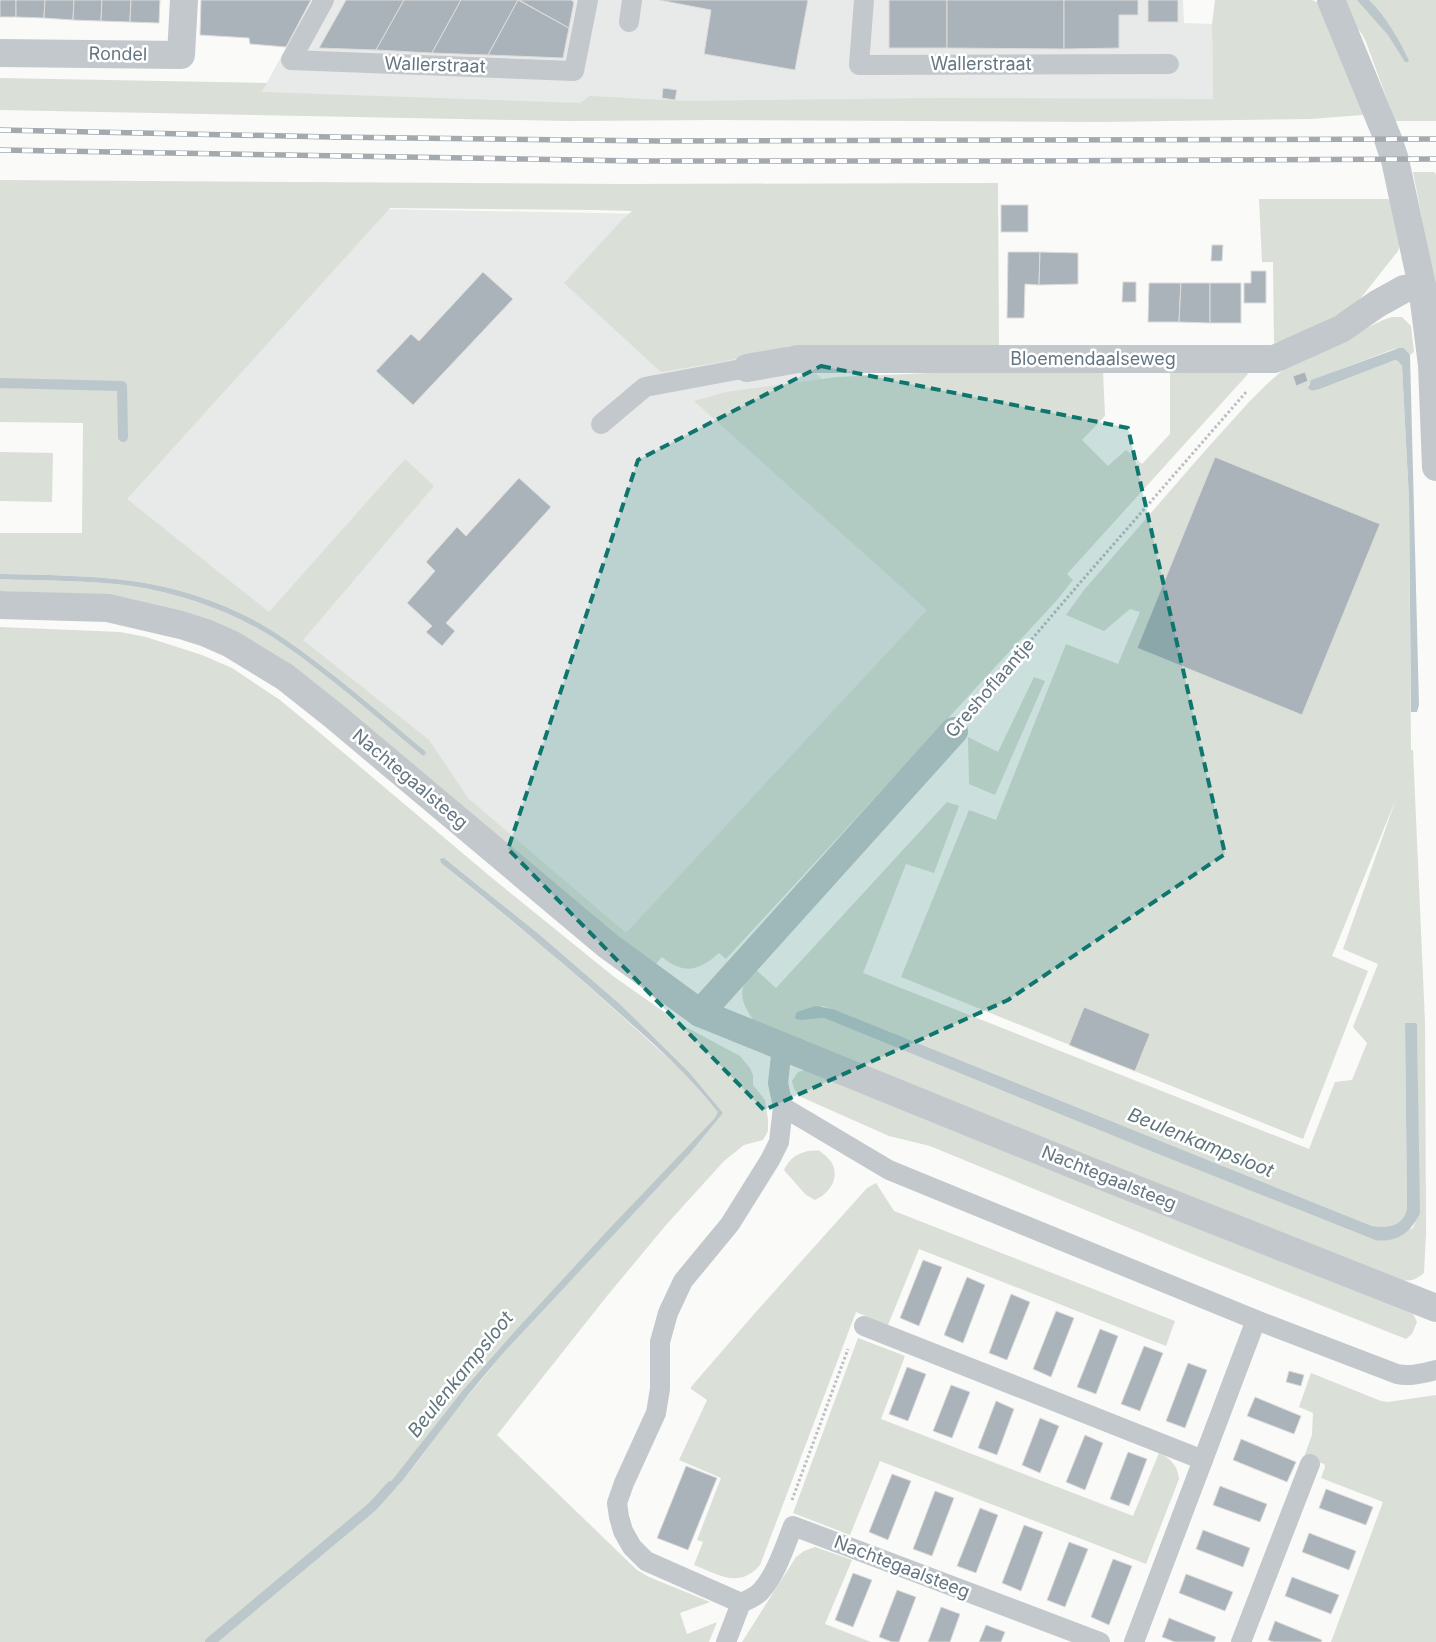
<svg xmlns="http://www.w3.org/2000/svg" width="1436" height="1642" font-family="Inter,sans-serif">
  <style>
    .built { fill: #e8e9e9 }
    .green { fill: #dadfd7; fill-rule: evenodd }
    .water { fill: #bbc7cb }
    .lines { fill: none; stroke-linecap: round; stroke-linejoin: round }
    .stream { stroke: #bbc7cb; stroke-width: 10 }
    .building { fill: #aab3b9; stroke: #dcdcda }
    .path { stroke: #bbbfc2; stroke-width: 3; stroke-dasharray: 2.5 2.5; stroke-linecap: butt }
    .lane { stroke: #c3c8cc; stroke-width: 20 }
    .street { stroke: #c3c8cc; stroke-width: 28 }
    .rail-casing { stroke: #a2aab0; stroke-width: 5.5 }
    .rail { stroke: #fff; stroke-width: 4; stroke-dasharray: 11; stroke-linecap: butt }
    .marked { fill: #0f766e; fill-opacity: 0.2; stroke: #0f766e; stroke-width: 4; stroke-dasharray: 10 6; stroke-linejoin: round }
    .labels { text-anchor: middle; stroke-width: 5; stroke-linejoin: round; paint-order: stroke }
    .street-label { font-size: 18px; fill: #657683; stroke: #fff }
    .water-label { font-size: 19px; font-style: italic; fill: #60757c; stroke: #fff }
  </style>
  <rect width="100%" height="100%" fill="#fafaf8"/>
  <g class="built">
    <path d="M312 0H1183L1184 23 1212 24 1213 99 608 111 258 99Z"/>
    <path d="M381 209 649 214 1032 579 649 963 112 501Z"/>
  </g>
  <g class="green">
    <path d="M1215 0H1312L1322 4 1364 114 1362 115 1311 119 1100 122 717 120 568 121 0 110V78L267 83 262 92 580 103 590 96 683 101 940 98 1213 99 1212 24Z"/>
    <path d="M1340 0H1436V121H1395L1366 42 1362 34 1347 16Z"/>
    <path d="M1413 172H1434L1436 174V291Z"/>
    <path d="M0 180 622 184 998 183 999 345 789 346 726 361 661 372 564 283 621 221 632 211 595 210 390 208 127 499 269 612 405 459 434 486 303 640 429 740 468 798 626 933 927 610 694 401 726 392 837 377 977 371H1103L1105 416 1082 440 1108 466 1126 450 1142 464 1170 434V373L1247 372 1248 374 1067 574 1073 580 1057 600 726 959 719 953C699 971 684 975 662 957L654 966 622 941 309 681 80 594 0 591V579C44 581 89 580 132 586 183 594 237 613 280 642 330 676 376 717 422 755L424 756 426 753 425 751C379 713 333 672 283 638 240 608 185 588 132 581 89 575 44 575 0 574V533H82L83 423 0 422Z"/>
    <path d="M1259 199H1390L1400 244 1398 251 1360 299 1347 311 1291 339 1274 343 1273 262H1262Z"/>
    <path d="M1392 317H1402L1411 326 1414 352 1410 355 1404 348 1394 349 1312 380 1308 385 1312 391 1320 389 1395 360 1398 361 1402 366 1409 499 1411 750H1413L1425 1022 1426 1232 1424 1273C1410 1285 1403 1280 1387 1276L755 1022C740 1003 736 987 755 969L776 988 947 802 959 806 934 873 906 864 863 973 1309 1149 1335 1082 1352 1080 1367 1043 1353 1027 1378 964 1343 949 1396 799 1332 956 1368 971 1303 1139 901 977 969 810 996 820 1066 644 1118 664 1140 612 1130 609 1104 631 1066 615 1084 590 1203 453 1249 402 1268 383 1284 369 1383 320ZM822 1006 833 1009 1372 1226C1388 1228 1402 1227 1407 1209L1405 1024 1416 1023 1417 1025 1419 1213 1413 1228 1375 1240 1148 1150 824 1018 802 1020Z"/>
    <path d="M0 452 53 453 52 502 0 501Z"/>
    <path d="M0 627 120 632 146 637 202 655 232 668 280 700 326 738 492 878 613 976 684 1026 740 1056 750 1068 753 1075V1085L765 1100 768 1120V1131L763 1140 744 1145 724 1161 666 1225 607 1296 497 1435 637 1570 649 1577 710 1602 680 1613 687 1634 717 1622 709 1642H0ZM444 858 540 935 621 1005 689 1072 723 1113 692 1151 551 1301 720 1116 718 1107 678 1067 595 992 546 949 441 863ZM502 1353C488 1374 469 1393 454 1413 425 1450 400 1491 361 1520L360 1517 383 1497V1496Z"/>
    <path d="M1034 677 1045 681 995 795 969 784 968 737 998 752Z"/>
    <path d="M805 1070 1413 1314 1417 1322 1412 1334 1406 1339 1207 1260 930 1146 889 1136 801 1097 794 1089 792 1081 798 1072Z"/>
    <path d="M808 1151C812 1151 817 1150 820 1151 821 1152 826 1156 826 1156 843 1171 833 1192 815 1200L806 1195 784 1170C790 1158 796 1154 808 1151Z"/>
    <path d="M876 1183 894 1211 1175 1321 1166 1346 919 1249 888 1325 856 1312 760 1565C739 1589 719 1575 694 1565L703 1542 697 1540 721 1478 679 1460 707 1400 691 1389V1387L755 1313 867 1188Z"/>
    <path d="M858 1338 905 1356 881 1419 1133 1516 1159 1453C1171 1459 1178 1466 1179 1479L1146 1564 880 1461 850 1535 793 1513Z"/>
    <path d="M1311 1373 1381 1401 1388 1402 1436 1395V1642H1331L1383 1502 1321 1478 1325 1467 1324 1464 1304 1457 1312 1435 1313 1413 1299 1407Z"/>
    <path d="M815 1547 852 1560 825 1624 871 1642H742L796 1557 804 1551Z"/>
  </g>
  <g class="water">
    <path d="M1357 0H1369C1386 17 1399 39 1409 61L1408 62H1405L1388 35Z"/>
    <path d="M1399 348H1404L1410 355 1419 705 1417 712H1411L1409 499 1402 366 1398 361 1395 360 1320 389 1312 391 1308 388 1311 380Z"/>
    <path d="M0 574C44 575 89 575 132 581 185 588 240 608 283 638 333 672 379 713 425 751L426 753 424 756 422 755C376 717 330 676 280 642 237 613 183 594 132 586 89 580 44 581 0 579Z"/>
    <path d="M444 858 540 935 621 1005 689 1072 723 1113 692 1151 504 1352 468 1395 403 1480 385 1499 382 1493 464 1389 517 1329 610 1228 715 1118 718 1112C689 1075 654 1044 619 1013 561 961 502 912 441 863L440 859Z"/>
    <path d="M816 1006 833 1009 1372 1226C1388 1228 1402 1227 1407 1209L1405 1023H1416L1417 1024 1420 1213C1411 1233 1396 1243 1375 1240L1148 1150 824 1018 802 1020 796 1019 795 1016 797 1012Z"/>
  </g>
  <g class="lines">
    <g class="stream">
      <path d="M0 383 122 386 123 437"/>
      <path d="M210 1642 372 1507 391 1486"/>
    </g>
  </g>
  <g class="building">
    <rect x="0" y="0" width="16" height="17"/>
    <path d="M16 0H45L44 18 16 17Z"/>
    <path d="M45 0H74L73 20 44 18Z"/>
    <path d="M74 0H102L101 21 73 20Z"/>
    <path d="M102 0H131L130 22 101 21Z"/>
    <path d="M131 0H160L159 23 130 22Z"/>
    <path d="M201 0H311L286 47 250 44 249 38 200 35Z"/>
    <path d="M346 0H404L376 50 319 48Z"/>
    <path d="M404 0H461L432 53 376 50Z"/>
    <path d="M461 0H518L488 55 432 53Z"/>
    <path d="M518 0 569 28 563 58 488 55Z"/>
    <path d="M519 0H571L574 2 569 28Z"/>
    <path d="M659 0H808L795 70 704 54 711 10Z"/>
    <rect x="889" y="0" width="58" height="48"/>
    <path d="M947 0H1064V49L947 48Z"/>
    <path d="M1064 0H1138V15H1119V48L1064 49Z"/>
    <rect x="1148" y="0" width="30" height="22"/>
    <path d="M663 88 677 90 675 100 662 98Z"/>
    <rect x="1001" y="205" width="27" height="27"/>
    <path d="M1212 245H1223L1222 261H1211Z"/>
    <path d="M1008 252H1040L1039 285 1025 284 1024 318H1007Z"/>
    <path d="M1040 252 1078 253V284L1039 285Z"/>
    <path d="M1251 271H1266V303H1244V283H1251Z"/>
    <path d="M483 272 513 299 413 405 376 371 411 334 419 341Z"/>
    <path d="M1123 282H1136V302H1122Z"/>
    <path d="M1149 283H1181L1179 322H1148Z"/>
    <path d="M1181 283H1210V323L1179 322Z"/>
    <rect x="1210" y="283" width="31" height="40"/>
    <path d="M1305 372 1308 381 1296 386 1293 376Z"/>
    <path d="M1215 457 1380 524 1302 715 1137 648Z"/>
    <path d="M519 478 551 507 446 623 455 631 442 646 426 632 432 626 407 603 435 571 426 562 457 527 466 536Z"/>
    <path d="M1084 1007 1150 1034 1135 1071 1069 1045Z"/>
    <path d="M923 1260 942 1267 919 1326 900 1318Z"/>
    <path d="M967 1277 985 1285 963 1343 944 1335Z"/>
    <path d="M1011 1294 1030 1302 1007 1360 989 1353Z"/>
    <path d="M1056 1311 1074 1318 1051 1377 1033 1369Z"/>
    <path d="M1100 1329 1118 1336 1096 1394 1077 1387Z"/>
    <path d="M1144 1346 1163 1353 1140 1411 1121 1404Z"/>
    <path d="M1188 1363 1207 1370 1185 1428 1166 1421Z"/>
    <path d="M907 1367 926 1374 908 1421 889 1414Z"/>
    <path d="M1289 1371 1304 1375 1301 1386 1286 1382Z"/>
    <path d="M951 1385 970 1392 952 1438 933 1431Z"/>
    <path d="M1255 1397 1301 1416 1294 1434 1247 1416Z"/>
    <path d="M996 1401 1014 1409 997 1455 978 1448Z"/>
    <path d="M1040 1418 1059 1426 1040 1473 1022 1465Z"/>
    <path d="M1085 1435 1103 1443 1085 1490 1066 1482Z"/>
    <path d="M1241 1439 1296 1462 1287 1482 1233 1460Z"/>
    <path d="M1128 1452 1147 1459 1129 1506 1110 1499Z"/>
    <path d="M686 1466 717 1478 688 1550 657 1538Z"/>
    <path d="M892 1474 911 1481 888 1540 869 1532Z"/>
    <path d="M1220 1486 1267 1504 1260 1522 1213 1505Z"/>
    <path d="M1326 1489 1373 1507 1366 1525 1319 1508Z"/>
    <path d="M935 1491 954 1498 932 1556 913 1549Z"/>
    <path d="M980 1508 998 1515 976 1573 957 1566Z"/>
    <path d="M1024 1525 1043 1532 1021 1591 1002 1583Z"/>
    <path d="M1203 1530 1250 1548 1243 1567 1196 1549Z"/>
    <path d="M1309 1533 1356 1551 1349 1570 1302 1552Z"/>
    <path d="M1069 1542 1088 1549 1065 1607 1047 1600Z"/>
    <path d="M1113 1559 1132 1566 1109 1625 1091 1617Z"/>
    <path d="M853 1573 872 1580 853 1627 835 1620Z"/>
    <path d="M1186 1574 1233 1592 1225 1611 1179 1593Z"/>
    <path d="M1292 1577 1339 1595 1331 1614 1285 1596Z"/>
    <path d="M897 1590 916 1597 899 1642H892L879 1637Z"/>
    <path d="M941 1607 960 1614 950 1642H928Z"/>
    <path d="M1169 1618 1216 1637 1214 1642H1175L1162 1637Z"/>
    <path d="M1275 1621 1322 1640 1321 1642H1273L1268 1640Z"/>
    <path d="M986 1625 1005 1632 1001 1642H979Z"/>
  </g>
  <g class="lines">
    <g class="path">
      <path d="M973 708 1079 584 1247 391"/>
      <path d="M792 1500 848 1349"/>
    </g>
    <g class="lane">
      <path d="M324 0 291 60 574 71 588 0"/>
      <path d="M864 0 859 65 1169 64"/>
      <path d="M629 22 632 0"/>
      <path d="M601 424 645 387 747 368"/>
      <path d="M783 1107 889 1170 1256 1320 1397 1374C1410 1377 1423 1373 1436 1370"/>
      <path d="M864 1326 1203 1460"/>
      <path d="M741 1603C748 1600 756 1597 761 1591 776 1575 785 1546 793 1526L1100 1642"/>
      <path d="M726 1642 741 1603 646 1561 632 1547 623 1531 619 1517 617 1503 624 1483 656 1413 660 1389V1342L668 1313 683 1281 730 1224 770 1160 779 1142 783 1107 778 1083 782 1047"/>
      <path d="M1134 1642 1256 1320"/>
      <path d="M1241 1642 1310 1464"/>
    </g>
    <g class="street">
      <path d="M1331 0 1388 139 1395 160 1422 286 1432 365 1436 467"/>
      <path d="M0 53 181 55 184 0"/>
      <path d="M747 368 798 359H1274L1341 329 1377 304 1404 289 1422 286"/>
      <path d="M0 605 108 608 181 625 206 633 231 644 285 677 333 715 607 945 700 1013 1082 1168 1436 1308"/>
      <path d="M700 1013 954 731"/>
    </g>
    <g class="rail-casing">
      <g id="rail">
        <path d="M0 130 331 137 659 141 1436 139"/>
        <path d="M0 150 636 161H1024L1436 159"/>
      </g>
    </g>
    <use href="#rail" class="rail"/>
  </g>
  <path class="marked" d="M821 366 1128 428 1225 854 1008 1000 764 1110 508 849 638 460Z"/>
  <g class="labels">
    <g class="street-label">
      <text transform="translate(118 54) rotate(1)" y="6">Rondel</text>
      <text x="981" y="70">Wallerstraat</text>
      <text transform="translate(435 65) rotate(2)" y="6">Wallerstraat</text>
      <text x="1093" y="365">Bloemendaalseweg</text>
      <text transform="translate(990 688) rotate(-49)" y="6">Greshoflaantje</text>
      <text transform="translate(410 779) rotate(40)" y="6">Nachtegaalsteeg</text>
      <text transform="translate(1109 1178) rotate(22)" y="6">Nachtegaalsteeg</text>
      <text transform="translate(902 1567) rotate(21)" y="6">Nachtegaalsteeg</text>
    </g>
    <g class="water-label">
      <text transform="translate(1201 1142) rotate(22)" y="7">Beulenkampsloot</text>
      <text transform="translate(460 1374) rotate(-51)" y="7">Beulenkampsloot</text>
    </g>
  </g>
</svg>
